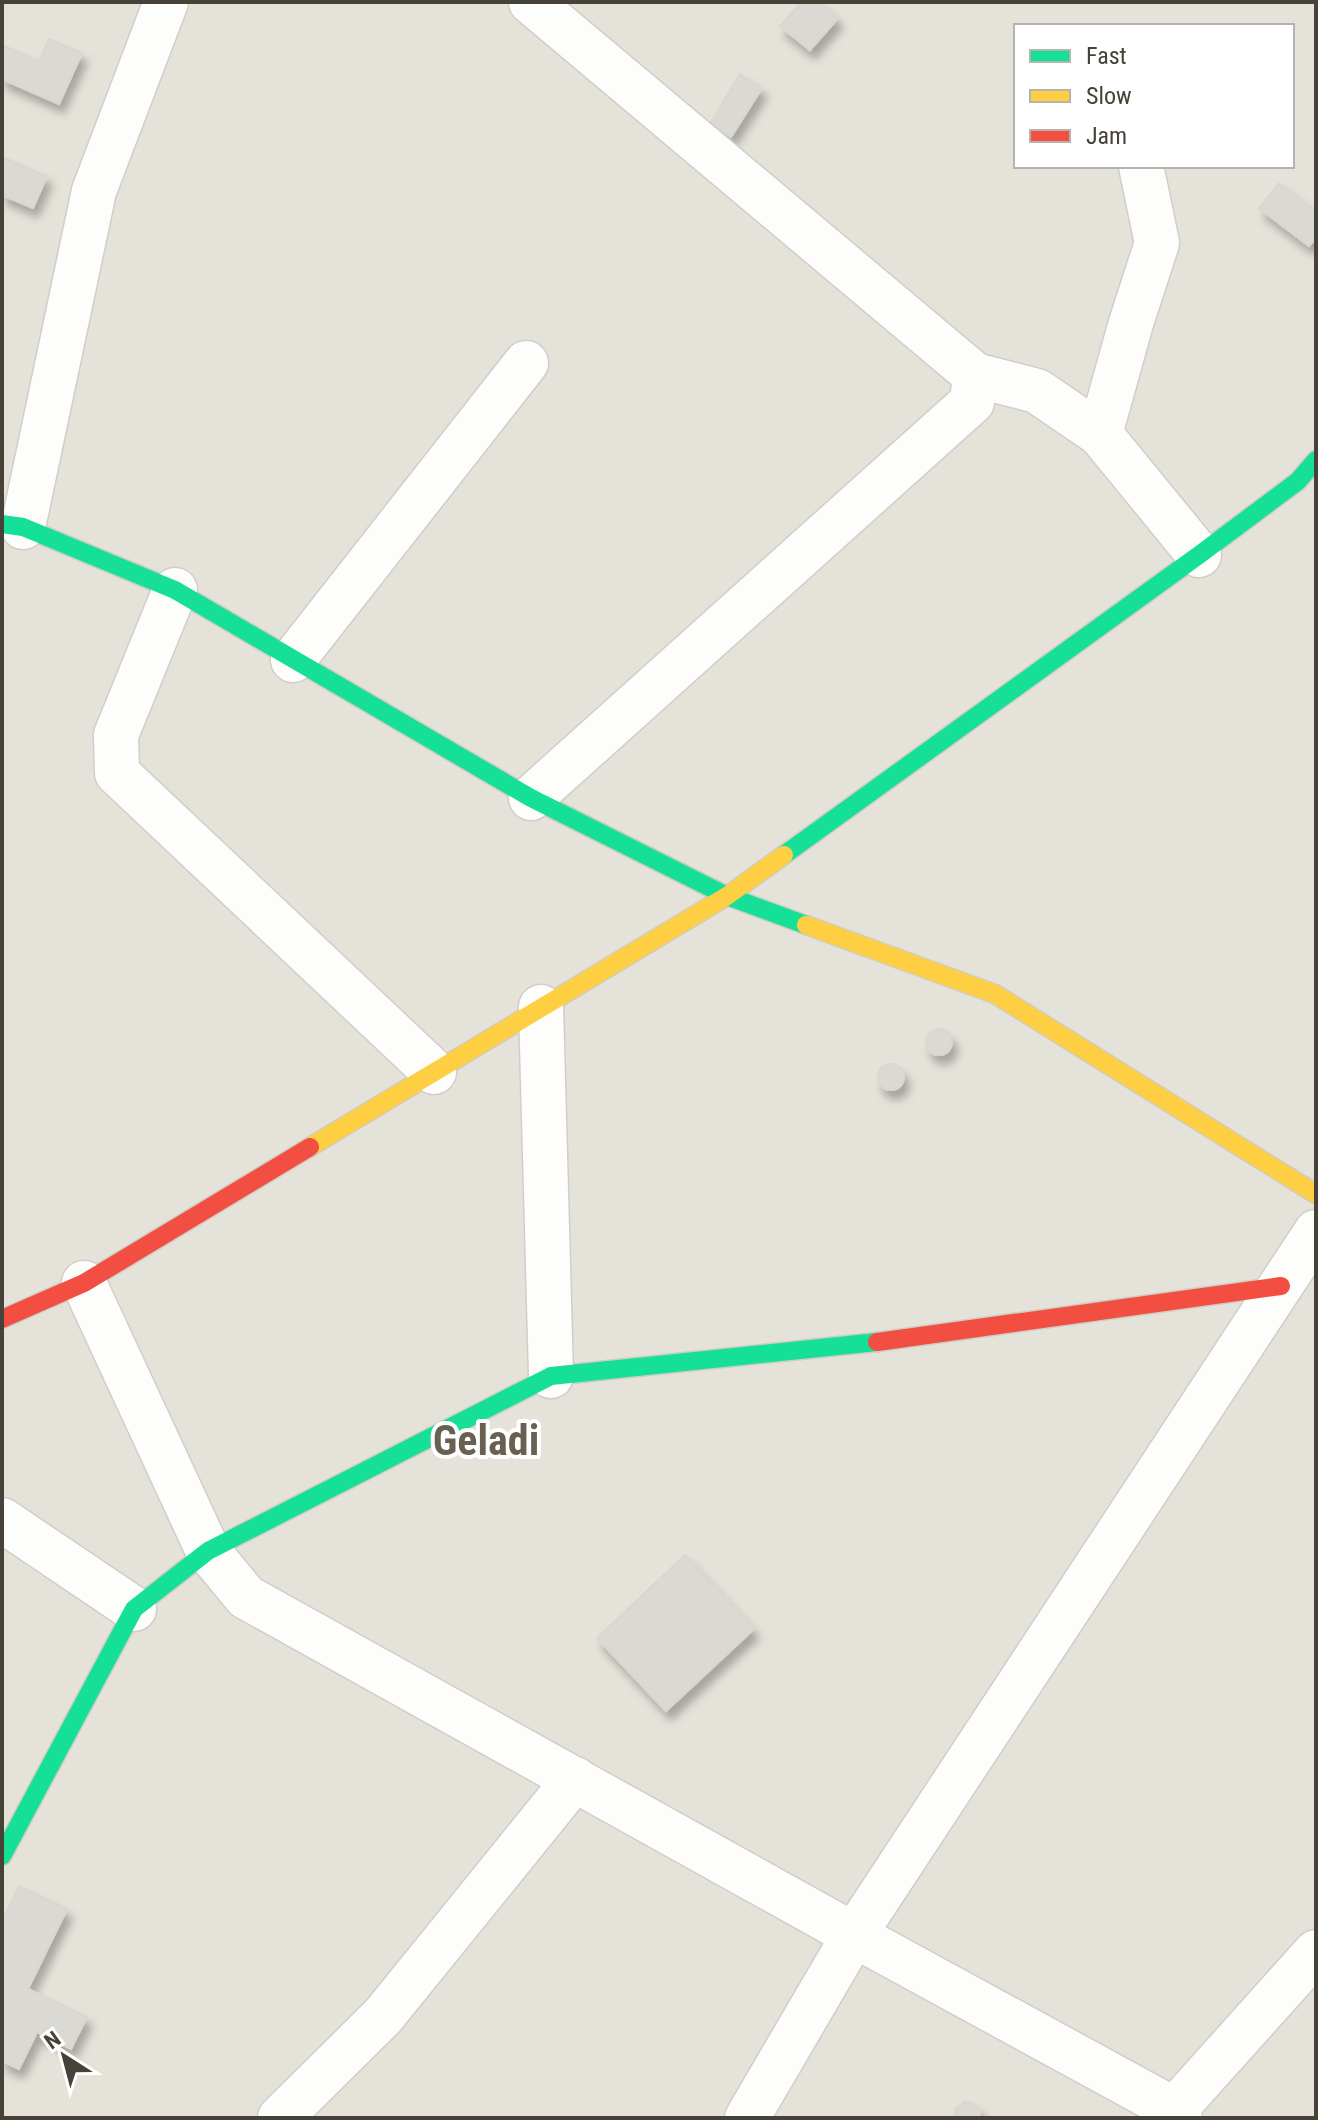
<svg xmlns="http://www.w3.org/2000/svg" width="1318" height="2120" font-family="'Roboto Condensed',sans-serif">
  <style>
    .residential { fill: #e5e2da; fill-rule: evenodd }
    .building { fill: #dbd9d4; stroke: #d9d7d2; stroke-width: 2; filter: url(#shadow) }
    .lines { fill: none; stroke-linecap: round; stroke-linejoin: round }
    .street-casing { stroke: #cfceca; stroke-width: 47 }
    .fast-casing { stroke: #d0cdc3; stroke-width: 21 }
    .slow-casing { stroke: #d0cdc3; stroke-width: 21 }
    .jam-casing { stroke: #d0cdc3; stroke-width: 21 }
    .street { stroke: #fdfdfc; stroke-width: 44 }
    .fast { stroke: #16e098; stroke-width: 18 }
    .slow { stroke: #ffcf43; stroke-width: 18 }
    .jam { stroke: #f24e42; stroke-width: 18 }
    .labels { text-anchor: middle; stroke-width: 8; stroke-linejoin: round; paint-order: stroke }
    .town-label { font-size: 42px; font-weight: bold; fill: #686050; stroke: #fff }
  </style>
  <defs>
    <filter id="shadow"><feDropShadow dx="5" dy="9" stdDeviation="4" flood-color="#0004"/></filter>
  </defs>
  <rect width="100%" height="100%" fill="#f1f0ec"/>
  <path class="residential" d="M2 2H1316V2118H2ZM1016 26H1292V166H1016Z"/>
  <g class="building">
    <path d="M801 2H819L838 18 810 50 780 26Z"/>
    <path d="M49 39 82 53 59 104 2 79V45L39 61Z"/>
    <path d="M740 74 762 88 731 137 710 124Z"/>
    <path d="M2 157 47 176 33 208 2 195Z"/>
    <path d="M1279 183 1316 211V238L1309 246 1259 208Z"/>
    <circle cx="939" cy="1042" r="13"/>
    <circle cx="891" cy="1077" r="13"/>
    <path d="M685 1555 754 1629 666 1711 597 1638Z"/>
    <path d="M19 1886 67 1909 28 1989 87 2017 71 2049 37 2032 19 2069 2 2061V1922Z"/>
    <path d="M964 2102 973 2103 977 2106 980 2110V2118H955V2109Z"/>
  </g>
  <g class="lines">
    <g class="street-casing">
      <g id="street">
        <path d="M531 2 975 375 972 402 531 798"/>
        <path d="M975 375 1037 391 1100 434 1199 555"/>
        <path d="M1100 434 1131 323 1157 243 1141 166"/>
        <path d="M23 527 94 191 166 2"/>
        <path d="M175 590 116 735 117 773 434 1072"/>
        <path d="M293 660 526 363"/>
        <path d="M541 1007 551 1376"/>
        <path d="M84 1283 208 1551 246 1597 854 1935 1173 2109 1180 2118"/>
        <path d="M2 1520 134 1609"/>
        <path d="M280 2118 383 2016 575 1779"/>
        <path d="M747 2118 854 1935 1316 1232"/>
        <path d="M1167 2118 1316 1952"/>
      </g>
    </g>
    <g class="fast-casing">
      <g id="fast">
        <path d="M2 524 23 527 175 590 531 798 727 896 806 925"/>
        <path d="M784 855 1199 555 1298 481 1316 460"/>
        <path d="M2 1856 134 1609 208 1551 551 1376 877 1342"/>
      </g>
    </g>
    <g class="slow-casing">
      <g id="slow">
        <path d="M806 925 995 994 1316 1194"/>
        <path d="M310 1147 727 896 784 855"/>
      </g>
    </g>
    <g class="jam-casing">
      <g id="jam">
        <path d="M2 1319 84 1283 310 1147"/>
        <path d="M877 1342 1281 1286"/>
      </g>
    </g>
    <use href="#street" class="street"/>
    <use href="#fast" class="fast"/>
    <use href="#slow" class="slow"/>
    <use href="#jam" class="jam"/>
  </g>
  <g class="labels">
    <g class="town-label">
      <text x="486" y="1455">Geladi</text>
    </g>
  </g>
  <rect width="1318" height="2120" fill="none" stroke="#464238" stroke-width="8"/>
  <rect x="1014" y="24" width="280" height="144" fill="#ffffff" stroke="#b5b3af" stroke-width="2"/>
  <rect x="1030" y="50" width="40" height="12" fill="#16e098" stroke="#b5b3af" stroke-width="2"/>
  <text x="1086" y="64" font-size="24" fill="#464238">Fast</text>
  <rect x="1030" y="90" width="40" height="12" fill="#ffcf43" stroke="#b5b3af" stroke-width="2"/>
  <text x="1086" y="104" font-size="24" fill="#464238">Slow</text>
  <rect x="1030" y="130" width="40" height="12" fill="#f24e42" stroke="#b5b3af" stroke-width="2"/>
  <text x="1086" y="144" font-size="24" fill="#464238">Jam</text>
  <g transform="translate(64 2056) rotate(324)" stroke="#ffffff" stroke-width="6" paint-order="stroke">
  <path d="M0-6L14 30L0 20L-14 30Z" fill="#464238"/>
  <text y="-12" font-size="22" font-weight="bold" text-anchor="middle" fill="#464238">N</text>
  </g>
</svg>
